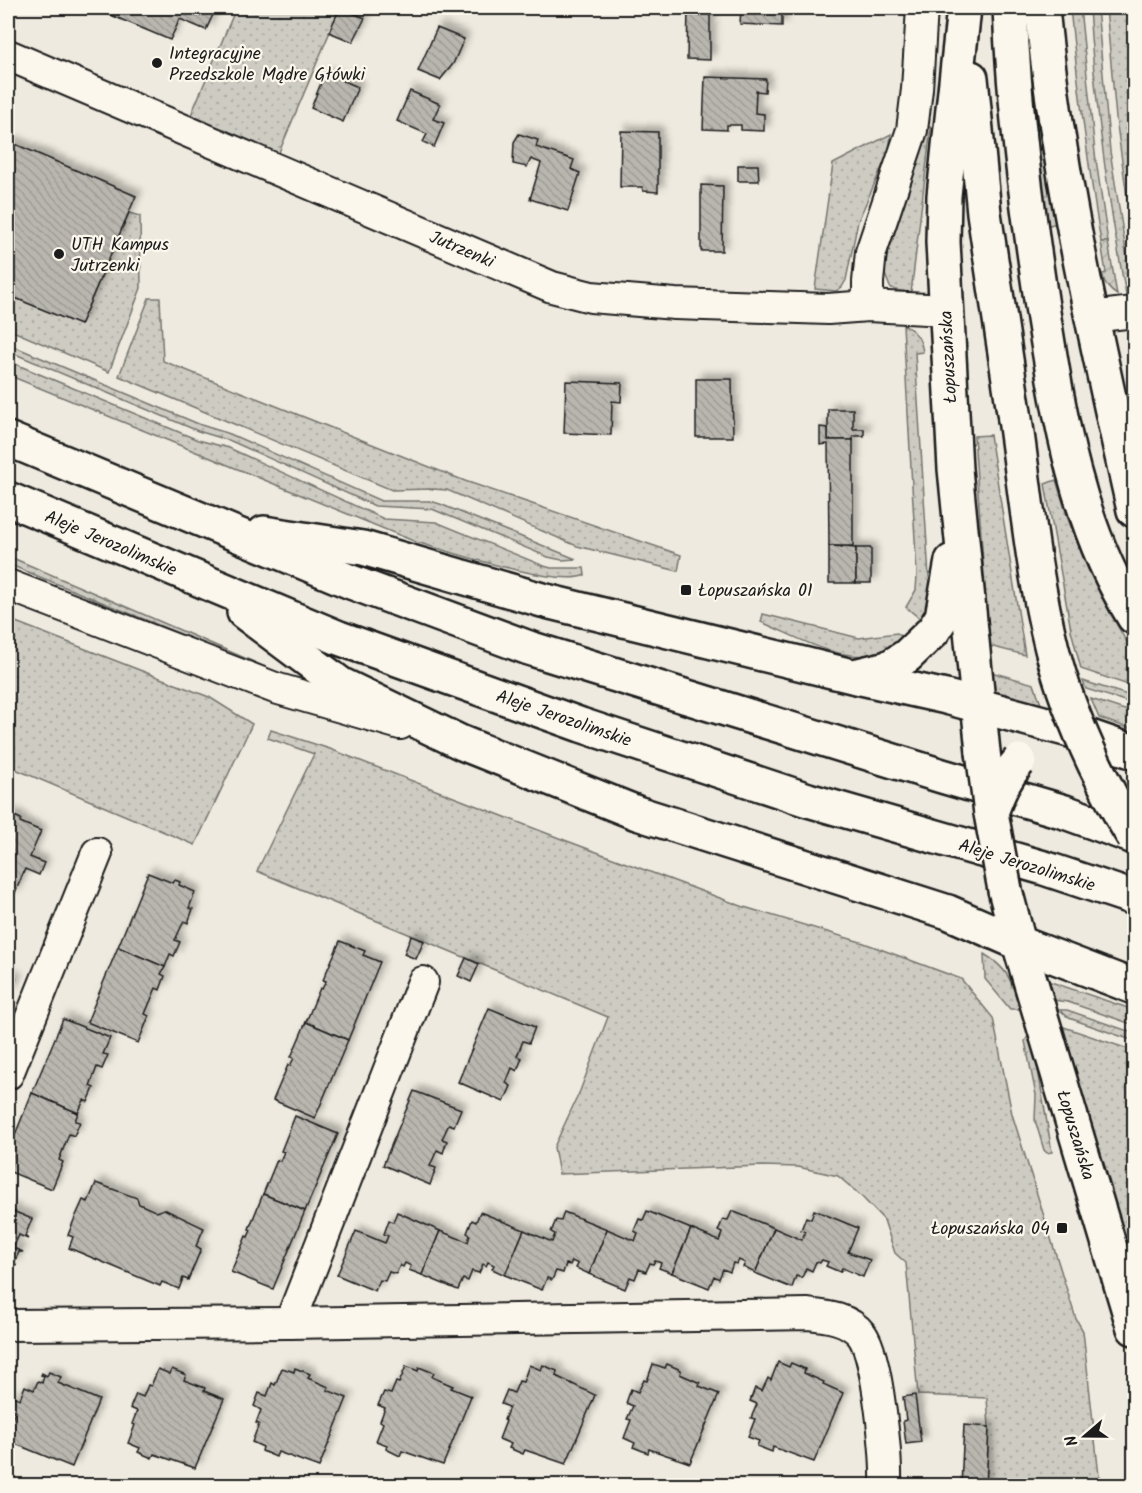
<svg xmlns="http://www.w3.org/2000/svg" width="1142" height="1493" font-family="Kalam,sans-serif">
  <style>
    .grass { fill: url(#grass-dots); stroke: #75746f; stroke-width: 1.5 }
    .garden { fill: url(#garden-furrows); stroke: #75746f; stroke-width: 1.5 }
    .building { fill: url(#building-back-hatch); stroke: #1c1c1c; stroke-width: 1.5; filter: url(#shadow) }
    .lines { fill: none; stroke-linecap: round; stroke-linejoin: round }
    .minor-casing { stroke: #1c1c1c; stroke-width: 34 }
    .secondary-casing { stroke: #1c1c1c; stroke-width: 38 }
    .primary-casing { stroke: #1c1c1c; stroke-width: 38 }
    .minor { stroke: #fbf7ec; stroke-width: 30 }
    .secondary { stroke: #fbf7ec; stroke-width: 33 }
    .primary { stroke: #fbf7ec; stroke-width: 33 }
    .primary-bridge-casing { stroke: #1c1c1c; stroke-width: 38; stroke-linecap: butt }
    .primary-bridge { stroke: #fbf7ec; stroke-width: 33 }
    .poi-dot { fill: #1c1c1c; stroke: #fbf7ec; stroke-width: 2 }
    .labels { text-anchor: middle; stroke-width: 4.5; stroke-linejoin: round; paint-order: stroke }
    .poi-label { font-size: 18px; fill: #1c1c1c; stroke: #fbf7ec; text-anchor: start }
    .street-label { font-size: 18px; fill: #1c1c1c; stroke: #fbf7ec }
  </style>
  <defs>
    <pattern id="grass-dots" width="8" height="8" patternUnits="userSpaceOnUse" patternTransform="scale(1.5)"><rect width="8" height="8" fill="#ceccc2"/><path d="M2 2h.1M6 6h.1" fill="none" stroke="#b0afa6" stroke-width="1.8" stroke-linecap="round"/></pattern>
    <pattern id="garden-furrows" width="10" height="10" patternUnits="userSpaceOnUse" patternTransform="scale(1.5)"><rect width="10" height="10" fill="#ceccc2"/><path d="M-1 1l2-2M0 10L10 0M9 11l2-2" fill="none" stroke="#b0afa6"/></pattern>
    <pattern id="building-back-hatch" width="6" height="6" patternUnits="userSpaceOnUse" patternTransform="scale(1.5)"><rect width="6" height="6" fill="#b9b6af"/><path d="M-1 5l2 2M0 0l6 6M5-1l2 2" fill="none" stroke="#9e9c96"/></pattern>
    <filter id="shadow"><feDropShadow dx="5.5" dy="-5.5" stdDeviation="3" flood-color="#0004"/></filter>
  </defs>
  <rect width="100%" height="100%" fill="#eeeadf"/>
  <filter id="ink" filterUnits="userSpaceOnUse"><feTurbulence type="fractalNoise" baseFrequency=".0167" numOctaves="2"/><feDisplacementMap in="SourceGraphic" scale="12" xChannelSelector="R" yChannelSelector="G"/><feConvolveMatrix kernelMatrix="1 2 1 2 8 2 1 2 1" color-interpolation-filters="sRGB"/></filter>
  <g filter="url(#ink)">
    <g class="grass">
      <path d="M236 8H340L277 157 191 115Z"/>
      <path d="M1027 8 1057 223 1046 226 1032 101Z"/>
      <path d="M1070 8H1080L1095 153 1108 242H1101C1088 165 1078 86 1070 8Z"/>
      <path d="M1089 8H1097L1110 151 1131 283 1126 295C1108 200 1095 104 1089 8Z"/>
      <path d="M1106 8H1134V247L1116 118Z"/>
      <path d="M927 127H931L911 293 896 290 890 287 884 272 885 263 920 156Z"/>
      <path d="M891 134 889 151 858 221 846 280 842 287 836 291 815 289 833 164Z"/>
      <path d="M129 213 140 216 141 288 109 372 8 329V295L80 325Z"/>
      <path d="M149 298H160L163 361 465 481 681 555 678 571 577 546 447 490 433 489 392 490 119 376Z"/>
      <path d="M903 325C915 330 921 338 923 352L915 353 929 577H937L925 623 906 607 916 590 917 575Z"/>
      <path d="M8 344 201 425 230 434 381 501H430L440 504 576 559 562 560 548 557 432 509 375 506 231 441 198 431 8 351Z"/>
      <path d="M8 361 198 440 229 448 384 519 436 522 544 566 551 568H584L585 575C560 588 447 551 416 542L8 375Z"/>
      <path d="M990 435 1025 655 989 646 974 436Z"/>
      <path d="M1056 480 1069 522 1089 572 1105 604 1134 655V687L1081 669 1071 630 1045 484Z"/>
      <path d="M8 556 268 668 266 672 193 644 195 640 8 564Z"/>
      <path d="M763 614 859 638 897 633 907 641C858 675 809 642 761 622Z"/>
      <path d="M8 619 209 697 252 724 195 845 8 766Z"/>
      <path d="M991 672 1034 684 1041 704 992 691Z"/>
      <path d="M1083 681 1134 697V704L1086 689Z"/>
      <path d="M1091 699 1134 713V730L1099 718Z"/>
      <path d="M271 730 330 749 559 838 744 907 864 943 961 979 993 1018 1012 1114 1076 1319 1083 1331 1100 1485H986L989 1427 987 1398 918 1395 906 1263 895 1253 884 1220 861 1196 838 1176 798 1167 762 1166 559 1174 554 1147 580 1091 608 1017 257 871 314 754 268 738Z"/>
      <path d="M984 954C1009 969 1012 982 1020 1009H1010L985 979Z"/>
      <path d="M1048 982H1051L1134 1010V1025L1068 1002 1053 1000Z"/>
      <path d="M1061 1026 1134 1051V1269Z"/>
      <path d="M1029 1035 1038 1070 1052 1152 1047 1153 1044 1150 1035 1120 1036 1095 1025 1041Z"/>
    </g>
    <g class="garden">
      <path d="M1101 242H1108L1117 295C1109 290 1104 283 1102 274L1106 273Z"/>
      <path d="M1060 1010H1067L1134 1033V1041L1069 1018Z"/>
    </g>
    <g class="building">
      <path d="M94 8H216L206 30 180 19 170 40Z"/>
      <path d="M340 8 365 18 353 42 329 32Z"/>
      <path d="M688 8H710V60L687 59Z"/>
      <path d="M741 8H791L790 10H782V26L740 24Z"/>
      <path d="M437 28 464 39 453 64 440 80 418 71Z"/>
      <path d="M325 73 358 87 343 122 311 108Z"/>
      <path d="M705 77 766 79 765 92 756 91 755 113 764 114V131L741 130V125H727V130L703 129Z"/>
      <path d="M410 91 440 104 433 119 444 123 434 147 423 142 427 134 397 121Z"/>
      <path d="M621 131 658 132V192L643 191 642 187H620Z"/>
      <path d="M519 134 538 140 536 147 574 160 571 169 580 173 568 211 530 199 541 163 531 159 527 167 513 164 514 142Z"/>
      <path d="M8 141 136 196 80 325 8 295Z"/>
      <path d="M738 165H758L759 181H738Z"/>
      <path d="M701 185 723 186 722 251H701Z"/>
      <path d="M696 379H732L733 437H696Z"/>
      <path d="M566 381 622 383 621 402 612 401 611 435 564 433Z"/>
      <path d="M828 409H853V429H864V436H853V440H828Z"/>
      <path d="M820 427 828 428V440H853V546H829L828 444 820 445Z"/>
      <path d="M829 546 856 548V583H829Z"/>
      <rect x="856" y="548" width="15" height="35"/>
      <path d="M8 813 21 819 20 822 41 831 30 857 44 863 39 875 25 869 14 895 8 893Z"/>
      <path d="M148 873 173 883 175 880 180 882 179 885 195 892 189 908 193 909 188 923 184 921 175 940 180 942 174 956 170 954 165 967 118 947Z"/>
      <path d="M411 936 424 941 416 959 404 954Z"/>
      <path d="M340 941 365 951 363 955 380 962 348 1040 306 1022 320 988 322 989 326 981 323 980Z"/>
      <path d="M118 947 165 967 161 974 165 976 160 990 156 988 145 1014 149 1016 138 1043 87 1022Z"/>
      <path d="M466 958 479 964 471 982 458 976Z"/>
      <path d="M8 976 16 979 11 991 8 990Z"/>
      <path d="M489 1008 535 1027 529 1043 523 1041 517 1056 522 1058 517 1071 512 1068 506 1083 511 1086 504 1102 458 1082Z"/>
      <path d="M63 1019 110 1038 103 1054 108 1055 102 1069 97 1067 90 1086 94 1088 88 1102 84 1100 78 1113 32 1093Z"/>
      <path d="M306 1022 348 1040 315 1118 273 1100 288 1065 290 1066 294 1058 291 1057Z"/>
      <path d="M414 1091 461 1109 454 1126 449 1124 442 1139 447 1141 443 1153 437 1150 430 1166 436 1168 430 1185 383 1165Z"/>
      <path d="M32 1093 78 1113 75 1121 80 1122 74 1136 69 1134 59 1160 63 1162 52 1189 8 1171V1152Z"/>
      <path d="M295 1116 338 1134 305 1211 263 1194 277 1160 280 1161 284 1152 281 1151Z"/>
      <path d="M96 1183 137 1198 139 1204 157 1212 164 1209 204 1228 196 1246 201 1249 188 1280 183 1278 179 1289 162 1282 160 1286 69 1248 73 1237 68 1235 74 1220 83 1200 88 1202Z"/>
      <path d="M263 1194 305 1211 273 1289 231 1272 246 1236 248 1237 251 1230 249 1229Z"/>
      <path d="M8 1209 32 1219 25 1236 28 1239 19 1235 13 1248 23 1252H19L14 1263 17 1265 8 1262Z"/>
      <path d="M814 1210 858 1228 848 1252 870 1260 863 1277 842 1268 840 1272 826 1266 828 1262 822 1260 820 1263 816 1262 812 1271 806 1268 802 1278 796 1276 792 1288 755 1273 774 1228 802 1240 805 1232 801 1230 806 1217 811 1219Z"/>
      <path d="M647 1211 691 1229 672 1273 659 1268 661 1263 655 1261 653 1264 650 1263 646 1272 639 1269 635 1279 630 1277 625 1289 589 1274 607 1229 635 1241 638 1233 634 1231 639 1219 643 1220Z"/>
      <path d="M732 1211 774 1228 755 1273 743 1267 745 1263 739 1260 737 1264 733 1263 730 1272 723 1269 719 1279 714 1276 709 1288 672 1273 691 1229 719 1241 722 1233 718 1231 723 1219 728 1220Z"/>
      <path d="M397 1212 440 1231 422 1275 409 1270 411 1266 405 1263 403 1267 400 1265 396 1274 389 1272 385 1281 380 1280 375 1291 337 1275 356 1231 385 1243 388 1236 384 1234 389 1220 393 1222Z"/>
      <path d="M480 1212 524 1230 505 1275 492 1269 494 1265 488 1262 486 1266 483 1264 479 1273 472 1271 468 1281 463 1279 458 1290 422 1275 440 1231 468 1242 470 1235 467 1233 472 1220 476 1222Z"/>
      <path d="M564 1212 607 1229 589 1274 576 1268 578 1264 572 1261 570 1265 566 1264 563 1273 556 1271 552 1280 547 1278 542 1290 505 1275 524 1230 552 1242 555 1234 551 1232 556 1220 561 1221Z"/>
      <path d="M778 1362 789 1367 791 1363 805 1369 804 1373 824 1382 823 1384 843 1393 814 1462 773 1447 772 1452 757 1446 759 1441 748 1437 755 1419 751 1418 757 1404 750 1401 755 1388 762 1391 768 1378 771 1380Z"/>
      <path d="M653 1364 665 1368 667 1364 681 1370 680 1374 700 1383 699 1386 719 1394 690 1463 649 1449 648 1453 633 1447 635 1443 624 1438 631 1420 627 1419 633 1406 626 1403 631 1389 638 1392 644 1380 647 1381Z"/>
      <path d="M529 1365 541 1370 543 1365 557 1371 556 1376 595 1395 566 1464 525 1450 523 1454 509 1448 511 1444 499 1439 506 1421 504 1420 509 1407 501 1404 507 1390 514 1393 519 1381 523 1382Z"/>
      <path d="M406 1366 418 1371 419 1367 434 1373 432 1377 453 1386 451 1388 471 1396 443 1465 402 1451 400 1456 386 1449 387 1445 376 1441 383 1423 380 1421 385 1408 378 1405 384 1392 391 1394 396 1382 399 1383Z"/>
      <path d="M282 1368 294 1372 295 1368 310 1374 308 1378 329 1387 327 1390 347 1398 319 1467 278 1452 276 1457 262 1451 263 1447 252 1442 259 1424 256 1423 261 1410 254 1406 259 1393 267 1396 272 1383 275 1385Z"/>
      <path d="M158 1369 170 1374 172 1369 186 1375 184 1380 205 1388 204 1391 224 1399 195 1468 154 1454 152 1458 138 1452 140 1448 128 1443 135 1425 132 1424 137 1411 130 1408 136 1394 143 1397 148 1385 151 1386Z"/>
      <path d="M49 1372 61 1377 58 1383 99 1400 72 1467 8 1441 13 1426 9 1425 15 1412 8 1409 13 1396 20 1399 25 1386 34 1390 38 1381 42 1383 44 1376 41 1375 42 1373 47 1376Z"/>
      <path d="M915 1395 921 1442 906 1444 903 1421 906 1420 903 1397Z"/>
      <path d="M964 1425 989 1427 986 1486H961Z"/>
    </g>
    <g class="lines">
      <g class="minor-casing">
        <g id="minor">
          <path d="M8 55 552 287 591 297 675 304 828 309 868 306 946 310"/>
          <path d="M868 306V282L871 252 912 130 917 89 922 8"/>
          <path d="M1091 317 1134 312"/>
          <path d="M8 585 275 688 400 724"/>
          <path d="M8 1074 97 853"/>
          <path d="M290 1323 423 982"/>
          <path d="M8 1325 290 1323 807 1314C826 1316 849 1318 862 1335 878 1357 887 1457 886 1486"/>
        </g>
      </g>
      <g class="secondary-casing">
        <path id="secondary" d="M1019 943 1134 1328"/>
      </g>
      <g class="primary-casing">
        <g id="primary">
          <path d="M964 8 949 146 944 196 943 242 955 469 983 752"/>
          <path d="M1010 8C1014 108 1027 207 1042 306 1059 413 1075 522 1134 617"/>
          <path d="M1042 8C1058 177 1097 344 1134 510"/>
          <path d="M971 78 984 213 1015 419"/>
          <path d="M8 439 351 582 529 648 942 776 1065 812 1134 837"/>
          <path d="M8 499 339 638 581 725 808 800 1044 868 1134 898"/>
          <path d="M264 533 363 548 542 600 852 676 946 697 1073 731 1134 752"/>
          <path d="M244 612 340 684 462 743 637 813 948 912 1019 943 1134 987"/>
          <path d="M854 676 888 668 907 656 933 631 942 617 952 561"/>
          <path d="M1005 890 1019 943"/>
        </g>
      </g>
      <use href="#minor" class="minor"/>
      <use href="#secondary" class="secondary"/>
      <use href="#primary" class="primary"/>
      <g class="primary-bridge-casing">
        <g id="primary-bridge">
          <path d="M1015 419C1026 496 1033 574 1052 649 1062 689 1077 727 1095 765 1107 789 1119 814 1134 837"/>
          <path d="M983 752 991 813 1005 890"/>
          <path d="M991 813C998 793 1005 777 1019 761"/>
        </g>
      </g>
      <use href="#primary-bridge" class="primary-bridge"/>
    </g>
  </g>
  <g class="poi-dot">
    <circle cx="157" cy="63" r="6"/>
    <circle cx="59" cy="254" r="6"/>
    <rect x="680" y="584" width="12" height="12" rx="3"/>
    <rect x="1056" y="1222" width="12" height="12" rx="3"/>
  </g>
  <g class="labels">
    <g class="poi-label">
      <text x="169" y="59">Integracyjne<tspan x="169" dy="21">Przedszkole Mądre Główki</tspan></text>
      <text x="71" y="250">UTH Kampus<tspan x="71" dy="21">Jutrzenki</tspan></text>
      <text x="698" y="596">Łopuszańska 01</text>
      <text x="1050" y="1234" text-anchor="end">Łopuszańska 04</text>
    </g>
    <g class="street-label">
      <text transform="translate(462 249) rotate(23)" y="6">Jutrzenki</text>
      <text transform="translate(948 357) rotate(-93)" y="6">Łopuszańska</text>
      <text transform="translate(111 543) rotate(23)" y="6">Aleje Jerozolimskie</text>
      <text transform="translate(564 718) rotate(19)" y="6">Aleje Jerozolimskie</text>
      <text transform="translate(1027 865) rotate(17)" y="6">Aleje Jerozolimskie</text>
      <text transform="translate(1076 1135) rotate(73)" y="6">Łopuszańska</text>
    </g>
  </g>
  <rect width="1142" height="1493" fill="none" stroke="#fbf7ec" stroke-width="30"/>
  <rect x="15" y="15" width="1112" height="1463" fill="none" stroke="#1c1c1c" stroke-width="2" filter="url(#ink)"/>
  <g transform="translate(1085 1436) rotate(250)" stroke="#fbf7ec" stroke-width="4.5" paint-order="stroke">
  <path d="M0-4.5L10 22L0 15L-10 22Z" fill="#1c1c1c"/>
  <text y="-9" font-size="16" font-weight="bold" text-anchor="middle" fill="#1c1c1c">N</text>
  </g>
</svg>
